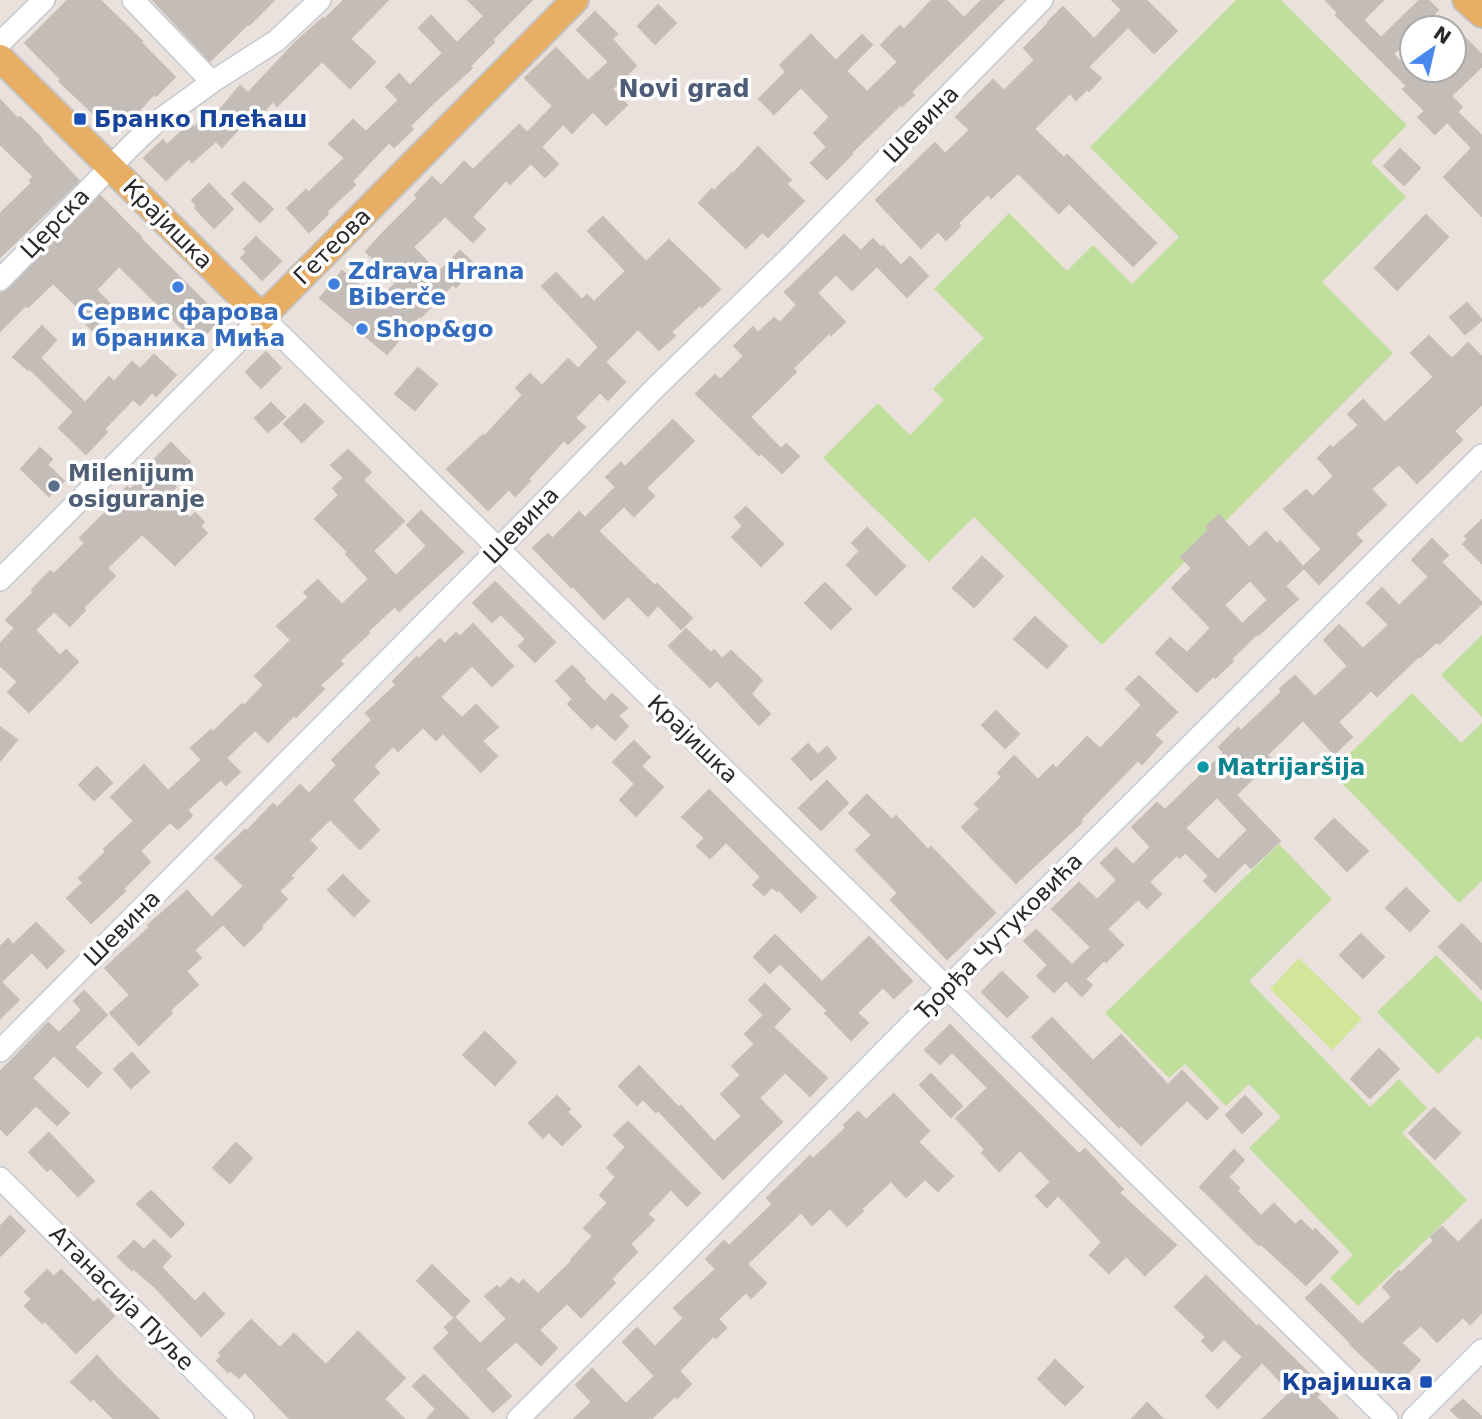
<svg xmlns="http://www.w3.org/2000/svg" width="1482" height="1419" font-family="'DejaVu Sans',sans-serif">
  <style>
    .green { fill: #c0de9c }
    .pitch { fill: #d4e498 }
    .building { fill: #c3bcb7; stroke: #c6bdb6; stroke-width: 2; fill-rule: evenodd }
    .lines { fill: none; stroke-linecap: round; stroke-linejoin: round }
    .minor-casing { stroke: #c4cad2; stroke-width: 24 }
    .major-casing { stroke: #c3c3c3; stroke-width: 30 }
    .minor { stroke: #fff; stroke-width: 21 }
    .major { stroke: #e7ae64; stroke-width: 26 }
    .transit-dot { fill: #1a4fb4; stroke: #fff; stroke-width: 2.5 }
    .shop-dot { fill: #3f7fe0; stroke: #fff; stroke-width: 2.5 }
    .service-dot { fill: #5c6f8a; stroke: #fff; stroke-width: 2.5 }
    .culture-dot { fill: #0f9aa8; stroke: #fff; stroke-width: 2.5 }
    .labels { text-anchor: middle; stroke-width: 7; stroke-linejoin: round; paint-order: stroke }
    .transit-label { font-size: 23px; font-weight: bold; fill: #164399; stroke: #fff; text-anchor: start }
    .street-label { font-size: 23px; fill: #292929; stroke: #fff }
    .shop-label { font-size: 23px; font-weight: bold; fill: #366cbe; stroke: #fff; text-anchor: start }
    .service-label { font-size: 23px; font-weight: bold; fill: #4e5e75; stroke: #fff; text-anchor: start }
    .culture-label { font-size: 23px; font-weight: bold; fill: #0d838f; stroke: #fff; text-anchor: start }
    .neighbourhood-label { font-size: 24px; font-weight: bold; fill: #4d5d77; stroke: #fff }
  </style>
  <rect width="100%" height="100%" fill="#eae1dc"/>
  <g class="green">
    <path d="M1236 0H1281L1407 125 1371 162 1406 197 1322 282 1393 353 1102 645 974 517 929 562 823 458 878 403 910 435 944 400 933 389 984 338 934 289 1009 213 1067 271 1093 245 1132 284 1179 237 1090 147Z"/>
    <path d="M1482 635V717L1441 675Z"/>
    <path d="M1412 693 1461 743 1482 723V881L1459 903 1331 772Z"/>
    <path d="M1279 844 1332 899 1249 981 1370 1107 1399 1079 1427 1108 1402 1133 1467 1200 1358 1306 1330 1278 1353 1255 1249 1148 1281 1117 1249 1084 1226 1106 1185 1064 1169 1078 1105 1013Z"/>
    <path d="M1436 955 1482 1002V1040L1478 1036 1438 1074 1377 1012Z"/>
  </g>
  <path class="pitch" d="M1299 958 1362 1019 1332 1050 1270 989Z"/>
  <g class="building">
    <path d="M68 0H100L142 41 140 42 175 77 156 96 154 94 116 135 59 81 61 79 25 43Z"/>
    <path d="M153 0H274L249 25 248 24 210 61Z"/>
    <path d="M344 0H388L350 39 375 62 350 88 322 61 277 106 273 101 249 128 244 123 222 147 216 141 192 162 189 158 166 180 144 158 163 140 167 145 191 123 194 128 214 107 219 111 240 86 248 93 296 42 323 18 325 19Z"/>
    <path d="M468 0H532L492 40 494 42 470 66 472 68 430 106 410 126 413 129 394 147 389 142 352 181 355 185 326 212 328 214 309 232 287 208 306 190 308 193 345 158 329 144 353 120 366 132 399 100 386 87 399 74 410 86 443 53 419 28 431 16 457 43 484 16Z"/>
    <path d="M932 0H946L964 18 982 0H1004L911 92 914 95 902 106 901 104 851 153 852 154 827 179 811 163 827 147 814 133 830 117 801 87 774 114 759 99 786 72 780 65 811 35 836 61 862 35 872 45 846 71 867 92 898 62 881 45 900 26 904 30Z"/>
    <path d="M1112 0H1146L1177 31 1154 53 1128 27 1088 67 1101 78 1089 91 1087 89 1076 100 1070 93 1034 129 1064 158 1067 155 1156 243 1133 266 1069 203 1059 213 1018 173 991 198 988 194 958 223 960 226 946 240 938 231 921 248 876 200 935 143 945 154 970 130 956 117 993 80 1004 91 1035 60 1024 48 1049 23 1048 22 1063 7 1094 39 1122 10Z"/>
    <path d="M1326 0H1383L1363 20 1381 38 1420 0H1428L1438 10 1420 28H1412V36L1393 54 1409 70H1454V27L1482 55V66L1451 96 1462 107 1457 112 1482 136V216L1444 177 1472 148 1447 122 1435 134 1418 117 1425 111 1403 89 1407 86 1336 15 1338 13Z"/>
    <path d="M658 5 676 23 655 44 638 26Z"/>
    <path d="M595 12 617 34 612 39 636 66 612 89 627 105 606 125 593 111 572 133 563 124 541 147 558 164 545 177 531 163 510 184 506 180 472 217 485 229 473 242 445 216 413 247 438 273 460 251 476 266 456 287 453 284 421 317 419 316 387 354 320 298 342 271 378 301 399 280 366 252 379 237 418 198 415 195 432 177 441 186 464 162 473 170 519 125 527 133 553 106 525 78 556 48 588 81 609 62 577 30Z"/>
    <path d="M0 100 18 119 20 117 42 139 41 140 79 181 0 257V214L32 183 30 180 34 177 0 144Z"/>
    <path d="M758 147 791 180 786 184 804 201 768 237 762 232 746 248 699 203 712 189 714 191 732 173 733 174Z"/>
    <path d="M1400 149 1420 168 1404 185 1384 166Z"/>
    <path d="M244 182 273 209 260 222 232 194Z"/>
    <path d="M209 184 233 209 214 228 195 208 197 206 192 200Z"/>
    <path d="M100 196 141 237 140 238 221 318 197 343 119 266 96 290 114 308 92 330 77 314 81 310 53 283 28 307 26 305 0 331V294L9 289Z"/>
    <path d="M1426 215 1448 237 1397 290 1375 268Z"/>
    <path d="M603 217 646 262 669 240 720 289 702 307 700 305 671 332 675 336 659 350 638 329 605 362 625 382 608 400 600 392 575 418 585 427 568 444 564 440 528 479 530 481 515 496 509 489 488 510 447 469 483 435 484 437 523 395 516 388 530 374 542 386 568 359 578 369 599 347 542 286 556 273 582 300 587 295 594 302 626 271 588 231Z"/>
    <path d="M844 235 861 251 873 239 881 248 883 246 901 266 910 257 928 276 907 297 877 266 852 290 836 274 817 293 845 322 831 335 829 333 793 368 796 372 750 417 781 449 786 444 799 456 782 473 761 453 759 455 696 394 715 375 720 380 744 356 734 346 753 327 758 333 774 318 780 323 797 305 785 292Z"/>
    <path d="M256 237 281 261 262 280 241 258 247 252 244 249Z"/>
    <path d="M1467 303 1482 320 1465 334 1450 317Z"/>
    <path d="M42 326 56 340 40 358 85 403 109 377 114 382 132 362 140 369 154 355 176 375 156 396 152 392 140 405 133 399 104 429 107 432 86 454 59 428 74 412 29 368 28 370 13 357Z"/>
    <path d="M1429 336 1452 359 1468 343 1482 357V404L1454 431 1462 440 1417 483 1399 464 1371 489 1386 505 1355 534 1362 541 1319 584 1303 567 1322 549 1284 509 1306 490 1313 497 1334 476 1318 458 1330 446 1333 448 1359 425 1348 414 1363 400 1385 423 1434 377 1411 353Z"/>
    <path d="M266 352 281 368 261 388 246 372Z"/>
    <path d="M418 368 437 384 415 410 395 394Z"/>
    <path d="M271 403 285 417 268 432 255 418Z"/>
    <path d="M305 404 323 422 302 442 284 424Z"/>
    <path d="M673 420 694 441 646 488 654 496 634 516 624 506 598 531 655 586 657 584 692 618 681 629 658 605 648 616 628 596 604 619 573 586 571 587 533 548 548 534 552 539 579 512 585 518 616 487 606 477 621 463 625 467Z"/>
    <path d="M171 443 190 462 170 482 176 487 167 496 190 518 195 513 204 522 200 526 207 533 175 565 142 534 107 568 115 576 83 608 85 610 70 626 54 611 35 630 60 656 66 650 78 662 29 712 8 692 18 682 0 665V644L15 628 6 620 34 592 32 590 50 571 54 574 85 543 80 538 113 505 111 503 127 487 130 490 157 463 154 460Z"/>
    <path d="M40 448 52 459 47 465 64 481 49 496 21 469Z"/>
    <path d="M348 450 371 472 363 480 404 521 373 551 396 576 427 546 407 525 421 511 463 552 399 611 395 606 367 632 369 633 339 661 343 664 320 685 324 689 296 717 294 715 268 742 255 730 226 758 240 772 226 785 221 779 187 810 192 816 178 829 170 822 140 851 150 862 123 889 125 891 91 923 67 898 83 883 79 878 106 852 104 849 134 821 111 797 144 765 168 791 202 760 191 748 211 730 213 732 242 704 244 706 264 685 255 676 291 640 277 626 309 597 304 592 318 580 342 605 369 579 346 554 348 552 315 519 339 495 333 488 344 478 331 465Z"/>
    <path d="M746 507 783 544 761 566 732 537 743 526 735 517Z"/>
    <path d="M1219 515 1249 548 1266 532 1277 544 1280 541 1304 568 1285 586 1298 599 1258 635 1257 634 1231 659 1233 661 1215 678 1213 676 1197 692 1156 653 1170 638 1187 653 1211 628 1172 588 1192 568 1181 557 1209 530 1206 527ZM1250 580 1268 600 1242 624 1224 605Z"/>
    <path d="M1482 520V563L1463 544 1468 539 1465 536Z"/>
    <path d="M867 528 905 566 876 595 847 565 860 551 852 543Z"/>
    <path d="M1432 539 1448 555 1441 562 1482 603 1439 644 1436 642 1420 657 1419 656 1377 696 1371 690 1338 722 1352 737 1334 754 1303 720 1267 755 1272 760 1236 795 1280 841 1251 868 1245 862 1215 892 1204 881 1209 876 1185 852 1180 858 1177 855 1149 882 1161 894 1147 908 1138 899 1107 929 1123 945 1106 962 1104 960 1085 979 1092 985 1082 996 1066 980 1054 992 1037 976 1048 965 1024 941 1036 930 1072 965 1091 947 1052 909 1079 883 1097 900 1117 880 1101 863 1116 848 1133 865 1151 847 1132 827 1157 803 1165 810 1224 753 1219 747 1238 728 1241 731 1282 692 1280 689 1295 676 1315 697 1348 666 1324 640 1339 625 1363 649 1389 625 1367 603 1382 588 1399 606 1429 577 1412 560ZM1217 797 1248 830 1218 860 1185 828Z"/>
    <path d="M982 557 1003 576 974 607 953 588Z"/>
    <path d="M495 582 555 642 535 662 519 646 526 639 501 614 492 622 473 603Z"/>
    <path d="M825 583 851 609 831 629 805 603Z"/>
    <path d="M1035 617 1067 646 1047 668 1014 639Z"/>
    <path d="M473 624 513 666 492 686 472 665 440 697 462 718 476 705 498 727 482 741 497 756 481 772 443 733 436 740 423 727 398 751 393 746 373 766 379 773 352 800 379 830 360 849 330 819 309 840 317 848 290 876 293 878 279 891 287 899 260 927 262 928 244 946 223 924 194 950 201 958 186 971 198 985 170 1010 172 1013 139 1045 110 1013 130 995 105 968 150 927 148 925 187 891 212 918 244 886 215 858 245 830 247 831 273 804 277 808 300 785 309 794 337 765 332 760 372 720 366 713 396 685 393 681 417 657 419 659 440 639 445 644 456 633 460 637Z"/>
    <path d="M686 629 711 653 714 650 722 659 731 651 762 680 751 694 770 714 759 725 717 680 710 687 669 646Z"/>
    <path d="M572 666 585 679 583 681 605 702 612 694 627 708 618 716 628 726 615 740 597 723 592 728 568 704 573 699 556 681Z"/>
    <path d="M1139 676 1177 712 1154 735 1162 742 1142 764 1138 760 1080 820 1082 822 1016 883 962 827 980 809 975 804 1002 777 998 773 1014 756 1038 780 1053 765 1056 769 1087 737 1100 749 1142 705 1126 689Z"/>
    <path d="M996 711 1019 734 1005 748 982 725Z"/>
    <path d="M0 727 17 740 0 761Z"/>
    <path d="M634 741 650 757 641 766 663 787 636 816 620 800 635 784 613 762Z"/>
    <path d="M808 744 818 755 827 747 836 758 811 780 792 759Z"/>
    <path d="M97 767 112 783 94 800 79 785Z"/>
    <path d="M827 781 848 803 821 830 799 808Z"/>
    <path d="M709 790 816 897 801 912 779 890 777 891 772 887 764 895 753 885 761 877 726 842 710 858 697 846 705 838 682 817Z"/>
    <path d="M867 795 892 820 896 816 928 850 931 847 995 913 947 959 891 900 898 893 856 850 872 835 849 813Z"/>
    <path d="M1334 819 1368 851 1347 871 1315 838Z"/>
    <path d="M343 875 369 901 354 916 328 890Z"/>
    <path d="M1406 888 1429 911 1410 931 1386 908Z"/>
    <path d="M36 923 64 951 47 968 32 952 1 982 19 1000 0 1018V947L8 939 13 945Z"/>
    <path d="M1462 924 1482 945V989L1439 947Z"/>
    <path d="M1361 934 1384 957 1363 978 1340 955Z"/>
    <path d="M775 935 822 982 869 937 912 981 894 998 883 987 857 1013 868 1023 851 1040 825 1013 828 1011 780 963 770 973 754 957Z"/>
    <path d="M1002 972 1028 997 1007 1017 982 992Z"/>
    <path d="M765 984 790 1009 773 1027 827 1078 810 1096 785 1072 759 1098 782 1122 723 1179 658 1110 656 1112 643 1099 637 1105 619 1086 639 1066 679 1108 681 1106 714 1142 742 1116 721 1094 741 1075 732 1066 755 1044 745 1034 764 1015 749 1000Z"/>
    <path d="M84 991 107 1015 74 1047 101 1073 88 1087 54 1055 32 1078 69 1113 57 1125 36 1105 7 1135 0 1128V1072L48 1023 59 1033 82 1010 74 1001Z"/>
    <path d="M1052 1018 1093 1061 1121 1035 1168 1085 1182 1071 1218 1108 1207 1119 1187 1100 1141 1145 1121 1125 1119 1127 1032 1037Z"/>
    <path d="M950 1025 1079 1154 1085 1149 1123 1189 1119 1193 1176 1245 1145 1275 1126 1256 1109 1273 1090 1255 1102 1242 1058 1195 1047 1207 1036 1196 1051 1182 1020 1150 999 1171 982 1153 985 1149 956 1118 988 1088 952 1052 940 1064 925 1050Z"/>
    <path d="M485 1032 516 1062 495 1085 463 1055Z"/>
    <path d="M1379 1049 1399 1069 1370 1098 1351 1079Z"/>
    <path d="M132 1053 149 1072 131 1088 114 1069Z"/>
    <path d="M931 1074 962 1106 951 1117 920 1085Z"/>
    <path d="M894 1094 929 1131 918 1142 953 1176 938 1191 925 1179 906 1197 891 1181 861 1209 863 1211 847 1226 830 1208 812 1225 801 1212 747 1264 766 1283 751 1298 746 1292 718 1319 726 1328 716 1338 713 1336 679 1371 691 1384 677 1398 675 1396 651 1419H574L592 1402 576 1385 592 1369 626 1404 655 1376 623 1342 637 1328 655 1347 684 1318 674 1308 716 1269 706 1259 724 1241 729 1246 773 1204 767 1198 810 1156 813 1159 846 1128 844 1125 858 1112 866 1120Z"/>
    <path d="M557 1096 570 1109 567 1112 581 1126 562 1145 549 1132 543 1138 529 1123Z"/>
    <path d="M1245 1096 1262 1114 1242 1133 1226 1115Z"/>
    <path d="M1434 1108 1460 1133 1435 1159 1409 1133Z"/>
    <path d="M628 1122 700 1193 687 1206 671 1189 647 1214 654 1220 630 1244 637 1252 611 1279 615 1283 581 1317 567 1303 539 1330 557 1348 541 1365 516 1341 485 1369 511 1396 493 1412 434 1348 450 1333 445 1327 455 1318 480 1344 507 1319 485 1296 497 1286 500 1289 511 1278 519 1285 523 1280 538 1294 572 1261 571 1260 593 1236 584 1228 608 1203 600 1195 616 1177 607 1168 626 1147 614 1135Z"/>
    <path d="M49 1133 94 1181 78 1196 51 1168 47 1171 29 1152Z"/>
    <path d="M236 1143 252 1158 230 1183 213 1168Z"/>
    <path d="M1234 1150 1244 1160 1228 1177 1239 1188 1237 1191 1261 1216 1274 1204 1295 1225 1301 1220 1313 1232 1315 1229 1338 1252 1306 1285 1261 1244 1259 1245 1200 1187Z"/>
    <path d="M151 1191 184 1224 171 1237 137 1204Z"/>
    <path d="M10 1216 25 1231 0 1256V1227Z"/>
    <path d="M1482 1220V1312L1470 1324 1463 1317 1437 1342 1421 1325 1401 1343 1420 1360 1393 1389 1379 1377 1382 1374 1350 1344 1351 1343 1306 1298 1321 1284 1362 1325 1392 1297 1383 1287 1399 1271 1401 1273 1434 1241 1431 1237 1442 1227 1458 1243Z"/>
    <path d="M154 1240 171 1256 161 1267 195 1302 204 1293 224 1314 201 1336 155 1287 133 1268 132 1270 118 1257 134 1241 144 1250Z"/>
    <path d="M432 1265 469 1301 454 1317 417 1281Z"/>
    <path d="M47 1270 54 1277 61 1270 94 1303 98 1299 114 1316 76 1353 45 1321 42 1323 25 1306 32 1299 25 1292Z"/>
    <path d="M1206 1276 1257 1327 1259 1325 1325 1389 1316 1397 1338 1419H1263L1291 1392 1262 1362 1218 1408 1206 1396 1243 1357 1224 1339 1212 1351 1202 1341 1206 1337 1175 1307Z"/>
    <path d="M251 1320 280 1348 294 1334 326 1365 358 1332 405 1378 384 1399 404 1419H290L245 1372 239 1378 230 1370 228 1372 217 1361 222 1355 219 1353Z"/>
    <path d="M97 1356 115 1376 159 1419H114L93 1398 91 1401 71 1382Z"/>
    <path d="M1055 1360 1083 1387 1065 1405 1038 1379Z"/>
    <path d="M424 1375 469 1419H427L436 1409 413 1386Z"/>
    <path d="M1463 1400 1482 1417V1419H1460L1451 1410Z"/>
    <path d="M1147 1403 1163 1419H1132Z"/>
  </g>
  <g class="lines">
    <g class="minor-casing">
      <g id="minor">
        <path d="M133 0 212 82"/>
        <path d="M0 43 44 0"/>
        <path d="M0 280 131 146 154 124 212 82 276 41 320 0"/>
        <path d="M0 580 262 317 1387 1419"/>
        <path d="M0 1051 521 526 655 388 789 258 1042 0"/>
        <path d="M0 1178 243 1419"/>
        <path d="M518 1419 666 1272 955 980 1482 455"/>
        <path d="M1413 1419 1482 1350"/>
      </g>
    </g>
    <g class="major-casing">
      <g id="major">
        <path d="M1466 0 1482 14"/>
        <path d="M0 58 262 317 575 0"/>
      </g>
    </g>
    <use href="#minor" class="minor"/>
    <use href="#major" class="major"/>
  </g>
  <g class="transit-dot">
    <rect x="73" y="112" width="14" height="14" rx="3.5"/>
    <rect x="1419" y="1375" width="14" height="14" rx="3.5"/>
  </g>
  <g class="shop-dot">
    <circle cx="334" cy="284" r="7"/>
    <circle cx="178" cy="287" r="7"/>
    <circle cx="362" cy="329" r="7"/>
  </g>
  <circle class="service-dot" cx="54" cy="486" r="7"/>
  <circle class="culture-dot" cx="1203" cy="767" r="7"/>
  <g class="labels">
    <g class="transit-label">
      <text x="94" y="127">Бранко Плећаш</text>
      <text x="1412" y="1390" text-anchor="end">Крајишка</text>
    </g>
    <g class="street-label">
      <text transform="translate(921 124) rotate(-46)" y="8">Шевина</text>
      <text transform="translate(55 223) rotate(-46)" y="8">Церска</text>
      <text transform="translate(168 224) rotate(45)" y="8">Крајишка</text>
      <text transform="translate(332 246) rotate(-45)" y="8">Гетеова</text>
      <text transform="translate(521 525) rotate(-46)" y="8">Шевина</text>
      <text transform="translate(693 739) rotate(44)" y="8">Крајишка</text>
      <text transform="translate(122 928) rotate(-45)" y="8">Шевина</text>
      <text transform="translate(999 936) rotate(-45)" y="8">Ђорђа Чутуковића</text>
      <text transform="translate(122 1298) rotate(45)" y="8">Атанасија Пуље</text>
    </g>
    <g class="shop-label">
      <text x="348" y="279">Zdrava Hrana<tspan x="348" dy="26">Biberče</tspan></text>
      <text x="178" y="320" text-anchor="middle">Сервис фарова<tspan x="178" dy="26">и браника Мића</tspan></text>
      <text x="376" y="337">Shop&amp;go</text>
    </g>
    <g class="service-label">
      <text x="68" y="481">Milenijum<tspan x="68" dy="26">osiguranje</tspan></text>
    </g>
    <g class="culture-label">
      <text x="1217" y="775">Matrijaršija</text>
    </g>
    <g class="neighbourhood-label">
      <text x="684" y="97">Novi grad</text>
    </g>
  </g>
  <g transform="translate(1433 49) rotate(34)"><circle r="33" fill="#ffffff" stroke="#a9a9a9" stroke-width="2"/>
  <path d="M0-5L12 26L0 18L-12 26Z" fill="#4688ee"/>
  <text y="-10" font-size="19" font-weight="bold" text-anchor="middle" fill="#292929">N</text>
  </g>
</svg>
